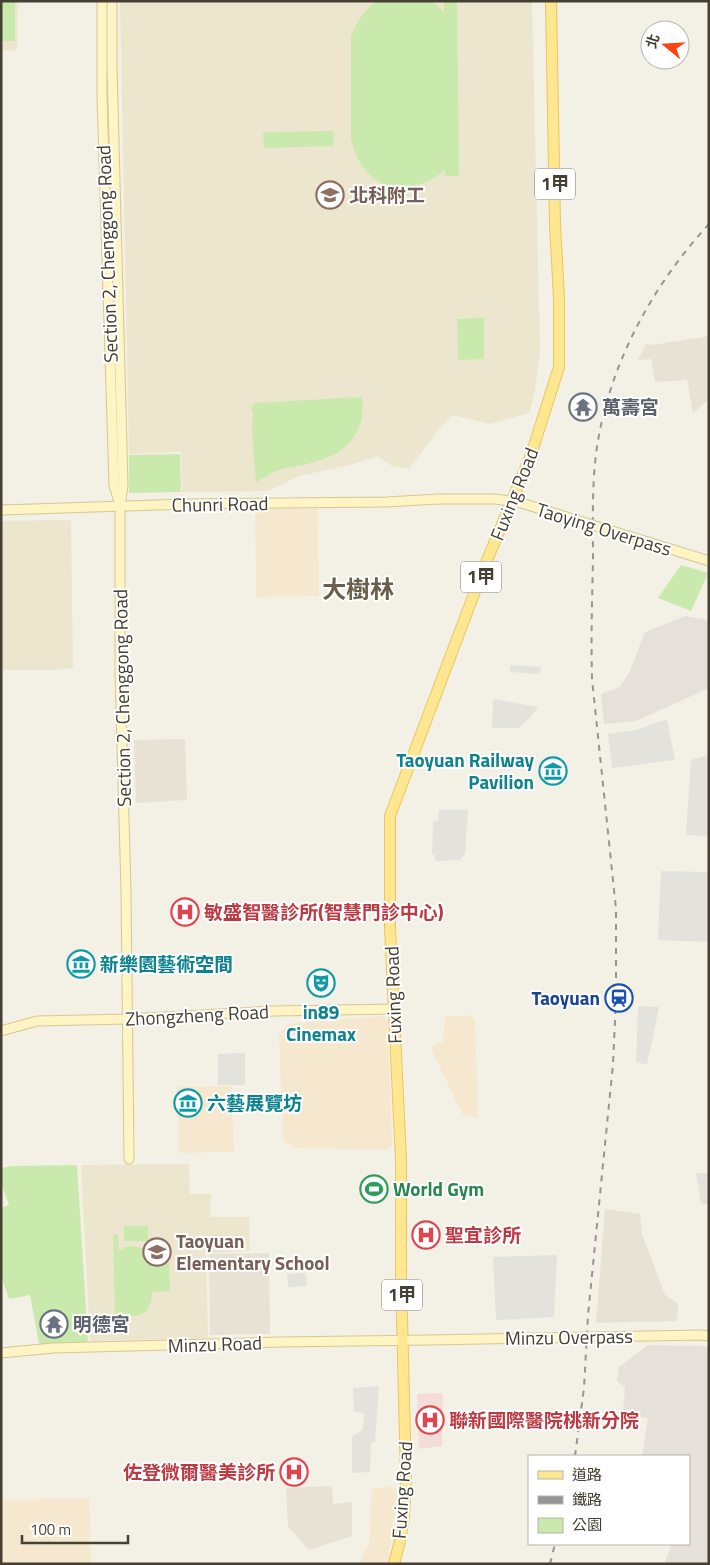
<svg xmlns="http://www.w3.org/2000/svg" width="710" height="1565" font-family="'Titillium Web','Noto Sans TC',sans-serif">
  <style>
    .residential { fill: #e7e2d3 }
    .commercial { fill: #f6e8cf }
    .industrial { fill: #e5e1da }
    .education { fill: #ede6ce }
    .medical { fill: #f4ddd8 }
    .green { fill: #cae9ac }
    .parking { fill: #e4e2dd }
    .lines { fill: none; stroke-linecap: round; stroke-linejoin: round }
    .secondary-casing { stroke: #d5c793; stroke-width: 11 }
    .primary-casing { stroke: #e8c75e; stroke-width: 12 }
    .secondary { stroke: #fff4c3; stroke-width: 9 }
    .primary { stroke: #ffe792; stroke-width: 10 }
    .rail { stroke: #959595; stroke-width: 2; stroke-dasharray: 6 6; stroke-linecap: butt }
    .secondary-bridge-casing { stroke: #d5c793; stroke-width: 11; stroke-linecap: butt }
    .secondary-bridge { stroke: #fff4c3; stroke-width: 9 }
    .labels { text-anchor: middle; stroke-width: 4; stroke-linejoin: round; paint-order: stroke }
    .shield { fill: #fff; stroke: #7e7971; stroke-width: 1 }
    .shield-label { font-size: 18px; font-weight: bold; fill: #464034 }
    .education-label { font-size: 19px; font-weight: bold; fill: #785e54; stroke: #fff; text-anchor: start }
    .street-label { font-size: 19px; fill: #464034; stroke: #fff }
    .worship-label { font-size: 19px; font-weight: bold; fill: #5b616d; stroke: #fff; text-anchor: start }
    .culture-label { font-size: 19px; font-weight: bold; fill: #0d838f; stroke: #fff; text-anchor: start }
    .health-label { font-size: 19px; font-weight: bold; fill: #be3a42; stroke: #fff; text-anchor: start }
    .transit-label { font-size: 19px; font-weight: bold; fill: #164399; stroke: #fff; text-anchor: end }
    .leisure-label { font-size: 19px; font-weight: bold; fill: #27864d; stroke: #fff; text-anchor: start }
    .district-label { font-size: 24px; font-weight: bold; fill: #695f4b; stroke: #fff }
  </style>
  <rect width="100%" height="100%" fill="#f3f0e5"/>
  <g class="residential">
    <path d="M709 336V399L693 413 687 380 655 382 651 359 638 360 647 343 653 345Z"/>
    <path d="M185 739 187 800 136 803 134 740Z"/>
    <path d="M605 1209 640 1214 642 1234 665 1295 678 1304 677 1321 596 1323Z"/>
    <path d="M269 1253 270 1334 210 1335 209 1254Z"/>
    <path d="M332 1486 333 1504 352 1502V1536L309 1550 288 1526 286 1488Z"/>
  </g>
  <g class="commercial">
    <path d="M318 508 319 596 256 597 255 509Z"/>
    <path d="M469 1015 475 1019 478 1119 463 1115 430 1047 443 1042 445 1017Z"/>
    <path d="M384 1016 388 1021 392 1146 388 1150 295 1148 283 1140 279 1034 288 1024Z"/>
    <path d="M231 1086 234 1152 179 1153 177 1087Z"/>
    <path d="M391 1486 397 1491 389 1552 403 1564H359L369 1543 372 1489Z"/>
    <path d="M89 1498 91 1564H1V1500Z"/>
  </g>
  <g class="industrial">
    <path d="M685 616 709 620V688L636 721 604 724 601 694 620 687 629 673 645 632Z"/>
    <path d="M648 1345 704 1346 709 1348V1564H664L672 1544H689V1456H642L648 1418 623 1413 625 1387 617 1381 619 1367Z"/>
  </g>
  <g class="education">
    <path d="M1 1H18L17 50 1 51Z"/>
    <path d="M120 1H532L540 351 535 391 529 413 490 424 453 415 438 430 409 469 392 466 378 456 350 465 299 476 268 491 182 492 181 452 129 454Z"/>
    <path d="M71 520 73 668 54 670H1V521Z"/>
    <path d="M189 1164 190 1194H211L210 1217H249L250 1250 206 1254 208 1338 90 1341 81 1165Z"/>
  </g>
  <path class="medical" d="M443 1393 442 1446 419 1449 417 1394Z"/>
  <g class="green">
    <rect x="1" y="1" width="14" height="40"/>
    <path d="M376 1H432L444 12V1H457L459 176H445V170C406 202 363 190 351 139V37C356 22 364 11 376 1Z"/>
    <path d="M333 131 334 146 264 148 263 132Z"/>
    <path d="M484 318V359L458 360 457 319Z"/>
    <path d="M362 397C366 435 346 454 311 463 300 466 287 467 276 471 269 474 262 479 256 482L252 432 253 412 251 409 254 403Z"/>
    <path d="M180 454 181 492 129 493V455Z"/>
    <path d="M681 565 708 573 691 611 658 598Z"/>
    <path d="M77 1165 88 1343 39 1344 30 1295 9 1299 1 1276V1208L9 1205 1 1183V1168L12 1166Z"/>
    <rect x="124" y="1226" width="24" height="15"/>
    <path d="M118 1234 119 1251C131 1242 147 1246 151 1261H169L170 1291 152 1292C152 1312 140 1322 121 1312V1316H115L113 1235Z"/>
  </g>
  <g class="parking">
    <path d="M510 665 541 667 540 674 510 672Z"/>
    <path d="M493 699 538 707 529 719 518 728H492Z"/>
    <path d="M667 719 675 760 612 768 608 734 637 730Z"/>
    <path d="M709 755V836L686 835 691 760Z"/>
    <path d="M439 810H468L465 853 460 860 435 861V855H432L433 821H438Z"/>
    <path d="M661 871 709 872V942L658 940Z"/>
    <path d="M638 1006 659 1007 647 1065 636 1062Z"/>
    <path d="M245 1053V1085H218V1054Z"/>
    <path d="M696 1173H709V1204H701Z"/>
    <path d="M557 1255 554 1317 496 1320 493 1257Z"/>
    <path d="M306 1273 307 1286 288 1287 287 1274Z"/>
    <path d="M379 1386 375 1442 371 1443 370 1472 352 1473V1437L362 1430 365 1413 354 1412 353 1388Z"/>
  </g>
  <g class="lines">
    <g class="secondary-casing">
      <g id="secondary">
        <path d="M102 1V96L114 485 119 502"/>
        <path d="M112 1V67L123 485 120 506V674L126 890 129 1159"/>
        <path d="M1 510 188 504 386 502 439 499"/>
        <path d="M1 1031 37 1021 128 1019 274 1011 394 1009"/>
        <path d="M1 1353 53 1348 280 1342 429 1340"/>
      </g>
    </g>
    <g class="primary-casing">
      <path id="primary" d="M394 1564 400 1541 404 1518 406 1479 401 1277V1160L390 927V816L485 565 531 455 559 367V298L555 225 551 1"/>
    </g>
    <use href="#secondary" class="secondary"/>
    <use href="#primary" class="primary"/>
    <g class="rail">
      <path d="M575 1456 584 1388 588 1315 613 1064 616 999V909L592 679C591 639 592 600 593 561 593 528 592 495 595 463 604 374 649 289 709 224"/>
      <path d="M550 1564 555 1544"/>
    </g>
    <g class="secondary-bridge-casing">
      <g id="secondary-bridge">
        <path d="M439 499H495L518 502 709 561"/>
        <path d="M429 1340 702 1335 709 1336"/>
      </g>
    </g>
    <use href="#secondary-bridge" class="secondary-bridge"/>
  </g>
  <defs>
    <g id="school-ring" transform="scale(1.4375)"><circle r="9.5" fill="#fff" stroke="#8d6e63" stroke-width="1.5"/><path d="M0-5L7-2L0 1L-7-2ZM-4 1L0 2.5L4 1V4Q0 6-4 4Z" fill="#8d6e63"/></g>
    <g id="temple-ring" transform="scale(1.4375)"><circle r="9.5" fill="#fff" stroke="#6b7280" stroke-width="1.5"/><path d="M0-6L5-2H3V0L6.5 2.5H4V6H1.5V3h-3V6H-4V2.5H-6.5L-3 0V-2H-5Z" fill="#6b7280"/></g>
    <g id="museum-ring" transform="scale(1.4375)"><circle r="9.5" fill="#fff" stroke="#0f9aa8" stroke-width="1.5"/><path d="M0-6L6-3V-2H-6V-3ZM-5-1h2V3h-2ZM-1-1h2V3h-2ZM3-1h2V3H3ZM-6 4H6V6H-6Z" fill="#0f9aa8"/></g>
    <g id="hospital-ring" transform="scale(1.4375)"><circle r="9.5" fill="#fff" stroke="#e0444e" stroke-width="1.5"/><path d="M-5-5h3v3.5h4V-5h3V5h-3V1.5h-4V5h-3Z" fill="#e0444e"/></g>
    <g id="theatre-ring" transform="scale(1.4375)"><circle r="9.5" fill="#fff" stroke="#0f9aa8" stroke-width="1.5"/><path d="M-5-5.5Q0-4 5-5.5V0Q5 5 0 6Q-5 5-5 0ZM-3.3-2.5H-1v1.5H-3.3ZM1-2.5H3.3v1.5H1ZM-2.8 1Q0 5.5 2.8 1Z" fill="#0f9aa8"/></g>
    <g id="station-ring" transform="scale(1.4375)"><circle r="9.5" fill="#fff" stroke="#1a4fb4" stroke-width="1.5"/><path d="M-3-6H3Q5-6 5-4V2Q5 4 3 4L4.5 6H3L1.5 4h-3L-3 6H-4.5L-3 4Q-5 4-5 2V-4Q-5-6-3-6ZM-3.5-4v3h7v-3ZM-3.5 1v1.5H-2V1ZM2 1v1.5H3.5V1Z" fill="#1a4fb4"/></g>
    <g id="stadium-ring" transform="scale(1.4375)"><circle r="9.5" fill="#fff" stroke="#2e9e5b" stroke-width="1.5"/><path d="M0-5a6.5 5 0 1 0 0 10a6.5 5 0 1 0 0-10ZM-3.5-1.8h7v3.6h-7Z" fill="#2e9e5b"/></g>
  </defs>
  <g fill-rule="evenodd">
    <use href="#school-ring" x="330" y="195"/>
    <use href="#temple-ring" x="583" y="407"/>
    <use href="#museum-ring" x="553" y="771"/>
    <use href="#hospital-ring" x="185" y="912"/>
    <use href="#museum-ring" x="81" y="964"/>
    <use href="#theatre-ring" x="321" y="983"/>
    <use href="#station-ring" x="619" y="998"/>
    <use href="#museum-ring" x="188" y="1103"/>
    <use href="#stadium-ring" x="374" y="1189"/>
    <use href="#hospital-ring" x="426" y="1235"/>
    <use href="#school-ring" x="157" y="1252"/>
    <use href="#temple-ring" x="54" y="1324"/>
    <use href="#hospital-ring" x="430" y="1420"/>
    <use href="#hospital-ring" x="294" y="1472"/>
  </g>
  <g class="labels">
    <g class="shield">
      <rect x="535" y="168.5" width="40" height="31" rx="4"/>
      <rect x="461" y="561.5" width="40" height="31" rx="4"/>
      <rect x="382" y="1279.5" width="40" height="31" rx="4"/>
    </g>
    <g class="shield-label">
      <text x="555" y="190">1甲</text>
      <text x="481" y="583">1甲</text>
      <text x="402" y="1301">1甲</text>
    </g>
    <g class="education-label">
      <text x="349" y="202">北科附工</text>
      <text x="176" y="1248">Taoyuan<tspan x="176" dy="22">Elementary School</tspan></text>
    </g>
    <g class="street-label">
      <text transform="translate(107 254) rotate(-92)" y="7">Section 2, Chenggong Road</text>
      <text transform="translate(514 494) rotate(-68)" y="7">Fuxing Road</text>
      <text transform="translate(220 504) rotate(-1)" y="7">Chunri Road</text>
      <text transform="translate(604 529) rotate(17)" y="7">Taoying Overpass</text>
      <text transform="translate(122 698) rotate(-91)" y="7">Section 2, Chenggong Road</text>
      <text transform="translate(393 995) rotate(-92)" y="7">Fuxing Road</text>
      <text transform="translate(197 1015) rotate(-3)" y="7">Zhongzheng Road</text>
      <text transform="translate(569 1337) rotate(-1)" y="7">Minzu Overpass</text>
      <text transform="translate(215 1344) rotate(-2)" y="7">Minzu Road</text>
      <text transform="translate(402 1490) rotate(-86)" y="7">Fuxing Road</text>
    </g>
    <g class="worship-label">
      <text x="602" y="414">萬壽宮</text>
      <text x="73" y="1331">明德宮</text>
    </g>
    <g class="culture-label">
      <text x="534" y="767" text-anchor="end">Taoyuan Railway<tspan x="534" dy="22">Pavilion</tspan></text>
      <text x="100" y="971">新樂園藝術空間</text>
      <text x="321" y="1019" text-anchor="middle">in89<tspan x="321" dy="22">Cinemax</tspan></text>
      <text x="207" y="1110">六藝展覽坊</text>
    </g>
    <g class="health-label">
      <text x="204" y="919">敏盛智醫診所(智慧門診中心)</text>
      <text x="445" y="1242">聖宜診所</text>
      <text x="449" y="1427">聯新國際醫院桃新分院</text>
      <text x="275" y="1479" text-anchor="end">佐登微爾醫美診所</text>
    </g>
    <g class="transit-label">
      <text x="600" y="1005">Taoyuan</text>
    </g>
    <g class="leisure-label">
      <text x="393" y="1196">World Gym</text>
    </g>
    <g class="district-label">
      <text x="358" y="598">大樹林</text>
    </g>
  </g>
  <rect width="710" height="1565" fill="none" stroke="#464034" stroke-width="5"/>
  <rect x="528" y="1455" width="162" height="90" fill="#ffffff" stroke="#b5b3ae"/>
  <rect x="538" y="1471" width="25" height="8" fill="#ffe792" stroke="#b5b3ae"/>
  <text x="572" y="1480" font-size="15" fill="#464034">道路</text>
  <rect x="538" y="1496" width="25" height="8" fill="#959595" stroke="#b5b3ae"/>
  <text x="572" y="1505" font-size="15" fill="#464034">鐵路</text>
  <rect x="538" y="1518" width="25" height="15" fill="#cae9ac" stroke="#b5b3ae"/>
  <text x="572" y="1530" font-size="15" fill="#464034">公園</text>
  <g transform="translate(665 45) rotate(288)"><circle r="24" fill="#ffffff" stroke="#b5b3ae"/>
  <path d="M0-4L9 19L0 12L-9 19Z" fill="#ff4210"/>
  <text y="-8" font-size="14" font-weight="bold" text-anchor="middle" fill="#464034">北</text>
  </g>
  <path d="M22 1535v8h106v-8" fill="none" stroke="#464034" stroke-width="2.5"/>
  <text x="30" y="1535" font-size="15" fill="#464034" stroke="#ffffff" stroke-width="4" paint-order="stroke">100 m</text>
</svg>
